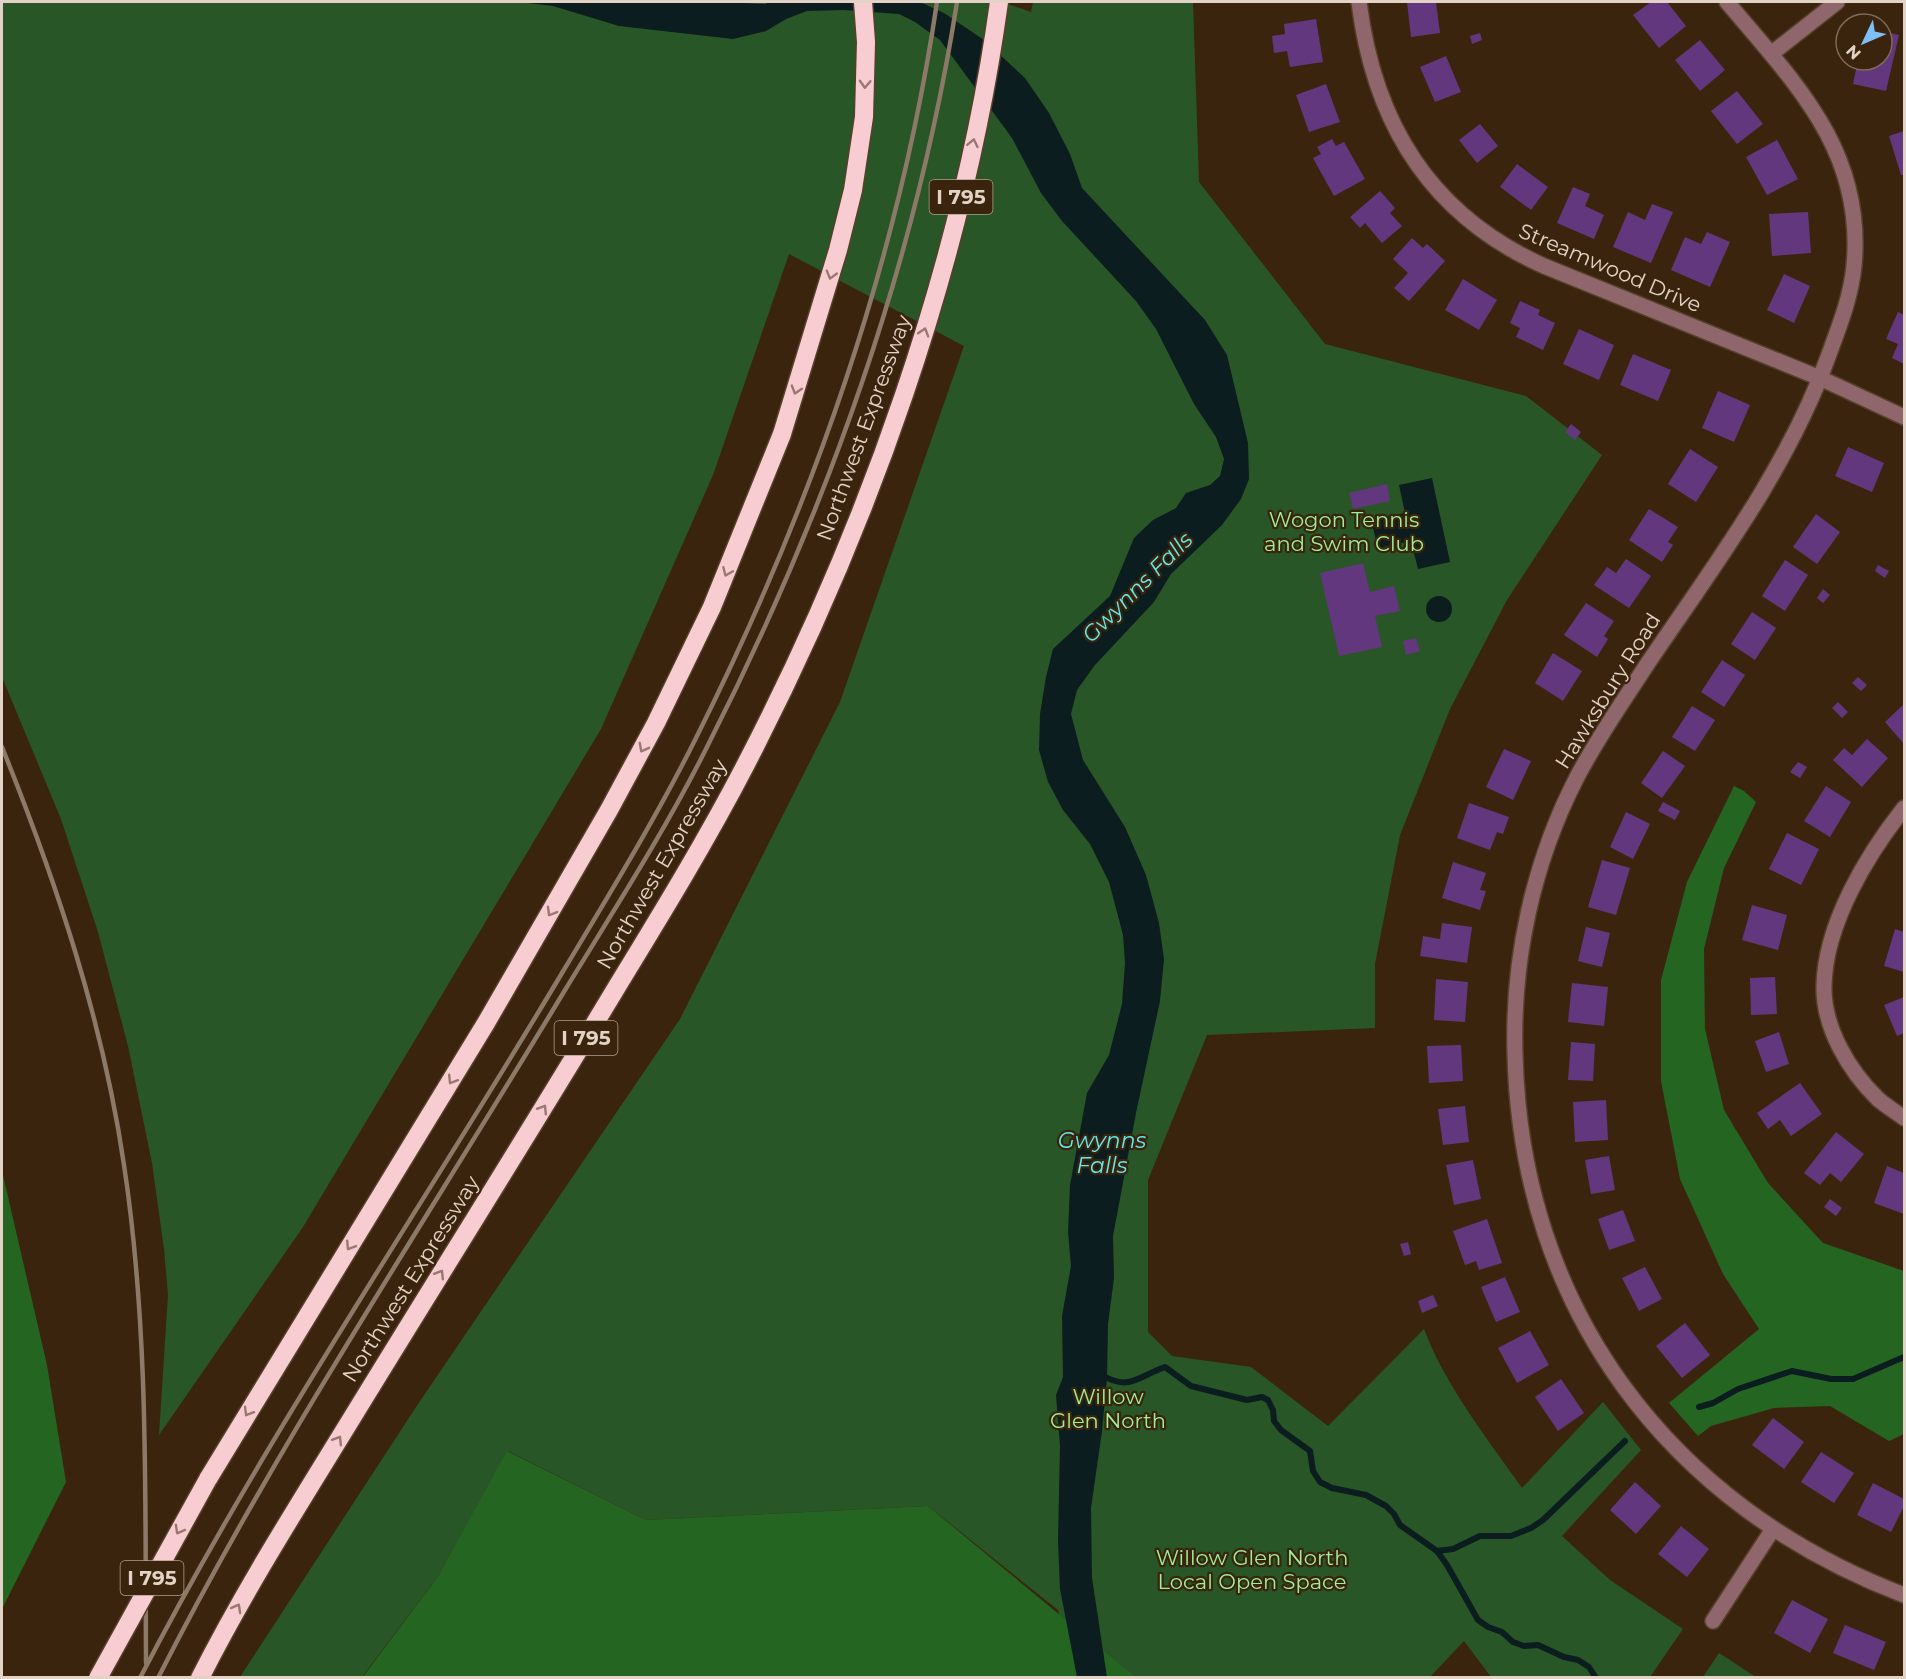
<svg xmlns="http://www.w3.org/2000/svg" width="1906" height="1679" font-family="Montserrat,sans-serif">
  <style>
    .green { fill: #295626 }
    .forest { fill: #256522 }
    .water { fill: #0b1d1e }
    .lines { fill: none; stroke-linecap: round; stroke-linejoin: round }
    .stream { stroke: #0b1d1e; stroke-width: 6 }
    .building { fill: #63377d }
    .minor-casing { stroke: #56402b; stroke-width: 18 }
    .highway-casing { stroke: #56402b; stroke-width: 21 }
    .minor { stroke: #8f666b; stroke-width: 15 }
    .highway { stroke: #f7cdd2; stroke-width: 18 }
    .rail { stroke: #8c7967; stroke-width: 4.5 }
    .highway-bridge-casing { stroke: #56402b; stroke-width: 21; stroke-linecap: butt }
    .highway-bridge { stroke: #f7cdd2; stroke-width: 18 }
    .oneway { stroke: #997870 }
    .labels { text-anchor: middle; stroke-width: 4.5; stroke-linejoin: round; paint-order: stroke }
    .shield { fill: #3b240d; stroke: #b19e8e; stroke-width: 1.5 }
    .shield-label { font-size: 20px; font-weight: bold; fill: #e3d3c6 }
    .street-label { font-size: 21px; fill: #e3d3c6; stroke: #3b240d }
    .park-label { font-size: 21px; fill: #9bf195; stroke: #3b240d }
    .water-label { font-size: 22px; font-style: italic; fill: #5feaeb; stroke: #3b240d }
  </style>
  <rect width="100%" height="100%" fill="#3b240d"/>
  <g class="green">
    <path d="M2 2H1002L1031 12 1033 2H1193L1199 182 1325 344 1526 396 1602 455 1507 600 1450 709 1400 835 1375 964V1028L1207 1035 1148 1180V1332L1172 1356 1251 1367 1328 1426 1424 1329C1446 1387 1487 1438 1522 1488L1603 1402 1641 1450 1562 1536 1610 1580 1683 1629 1650 1677H1491L1464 1641 1430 1677H1122L1061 1625 1058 1610 928 1506 646 1520 508 1451 437 1578 362 1677H240L418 1404 680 1019 840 702 964 346 789 254 713 475 601 729 303 1227 159 1435 168 1295 164 1249 152 1163 128 1046 98 932 61 819 2 677Z"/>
    <path d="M1719 1653 1756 1677H1703Z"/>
  </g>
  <g class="forest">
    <path d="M1734 786 1744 791 1756 802 1724 868 1704 949 1705 1029 1724 1110 1768 1183 1823 1243 1904 1271V1434L1889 1441 1830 1406 1774 1408 1711 1426 1698 1436 1669 1403 1759 1329 1723 1274 1680 1179 1661 1081V980L1687 882Z"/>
    <path d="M2 1171 47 1365 66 1482 2 1609Z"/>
    <path d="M507 1451 646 1520 928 1506 1135 1677 362 1678 437 1578Z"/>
  </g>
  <g class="water">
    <path d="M520 2H722L765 4 770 2H920L944 13 984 40 1025 78 1049 113 1070 154 1082 188 1205 320 1227 355 1248 443 1249 479 1241 499 1222 525 1171 574 1154 602 1095 665 1077 690 1071 714 1083 760 1125 827 1146 875 1159 923 1164 959 1160 1001 1136 1113 1113 1236 1114 1278 1108 1324 1107 1378 1102 1431 1091 1508 1092 1578 1107 1677H1077L1060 1589 1058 1541 1060 1446 1056 1395 1063 1377 1062 1316 1071 1266 1068 1232 1070 1185 1087 1093 1109 1055 1122 1004 1125 963 1123 935 1109 882 1090 844 1063 810 1048 782 1039 750 1040 714 1046 677 1053 649 1110 596 1134 538 1153 520 1176 508 1186 493 1210 485 1220 476 1224 459 1216 437 1194 404 1156 329 1136 301 1062 221 1041 193 1012 138 940 40 915 22 899 14 844 10 807 11 786 19 766 31 733 39 619 26 553 6Z"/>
    <path d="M1432 478 1450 562 1418 569 1411 541 1378 548 1371 520 1405 513 1399 485Z"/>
    <circle cx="1439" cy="609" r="13"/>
  </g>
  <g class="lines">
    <g class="stream">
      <path d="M1100 1374C1129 1392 1137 1377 1165 1367L1191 1386 1247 1400 1262 1397 1268 1400 1273 1410 1274 1421 1281 1430 1310 1451 1313 1471 1320 1482 1332 1488 1366 1495 1386 1506 1394 1514 1400 1525 1437 1551 1447 1565 1478 1620 1488 1627 1502 1632 1513 1642 1524 1646 1538 1645 1564 1657 1578 1660 1589 1667 1596 1678"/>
      <path d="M1699 1407 1713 1403 1738 1389 1792 1371 1831 1379H1853L1904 1357"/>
      <path d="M1437 1551 1453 1549 1480 1536H1511L1531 1528 1543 1520 1625 1441"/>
    </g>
  </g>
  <g class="building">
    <path d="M1407 2H1436L1440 33 1411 37Z"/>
    <path d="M1651 2H1667L1686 26 1659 48 1633 15Z"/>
    <path d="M1316 19 1323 62 1290 67 1287 51 1274 53 1272 36 1285 34 1284 24Z"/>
    <path d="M1882 31 1899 35 1886 91 1853 84 1858 60H1882Z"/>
    <path d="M1480 33 1482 40 1472 44 1470 36Z"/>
    <path d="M1700 40 1725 70 1700 91 1675 60Z"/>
    <path d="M1446 56 1461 92 1435 102 1420 67Z"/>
    <path d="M1326 84 1340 122 1309 132 1296 95Z"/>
    <path d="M1737 91 1763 124 1737 144 1711 111Z"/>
    <path d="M1480 124 1498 146 1477 163 1459 140Z"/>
    <path d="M1904 131V175H1901L1889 136Z"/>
    <path d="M1332 139 1336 146 1344 142 1365 179 1334 196 1313 158 1321 154 1317 147Z"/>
    <path d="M1777 140 1798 179 1767 195 1746 157Z"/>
    <path d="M1517 164 1548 187 1531 210 1500 187Z"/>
    <path d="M1573 187 1590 194 1585 206 1604 215 1594 239 1557 223Z"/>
    <path d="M1380 191 1395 208 1390 213 1402 226 1382 243 1365 223 1360 228 1350 217Z"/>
    <path d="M1652 204 1673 212 1651 263 1613 247 1628 212 1645 220Z"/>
    <path d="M1808 212 1811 253 1772 256 1769 214Z"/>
    <path d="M1707 232 1730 242 1710 287 1671 270 1685 237 1701 244Z"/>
    <path d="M1412 238 1423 248 1427 244 1445 261 1409 301 1394 288 1408 273 1393 259Z"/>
    <path d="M1784 274 1810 286 1794 323 1767 310Z"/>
    <path d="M1463 279 1497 300 1479 330 1445 310Z"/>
    <path d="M1520 301 1540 310 1538 315 1555 323 1543 350 1516 337 1520 328 1510 323Z"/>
    <path d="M1898 312 1904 315V364L1892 358 1898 344 1886 339Z"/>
    <path d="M1579 329 1614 345 1599 380 1563 364Z"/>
    <path d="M1633 354 1671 370 1658 401 1620 385Z"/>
    <path d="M1718 391 1750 405 1734 442 1702 428Z"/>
    <path d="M1571 424 1581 432 1575 440 1565 432Z"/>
    <path d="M1848 447 1884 463 1872 492 1835 476Z"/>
    <path d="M1690 449 1718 467 1696 502 1668 484Z"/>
    <path d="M1387 484 1390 501 1353 509 1349 493Z"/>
    <path d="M1649 509 1678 527 1668 542 1673 545 1662 562 1629 540Z"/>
    <path d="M1816 514 1840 532 1817 564 1793 547Z"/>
    <path d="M1626 559 1651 576 1629 608 1594 585 1607 567 1616 573Z"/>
    <path d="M1785 560 1808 575 1785 611 1762 596Z"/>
    <path d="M1363 563 1370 592 1394 586 1400 611 1375 616 1382 647 1339 656 1320 573Z"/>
    <path d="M1878 565 1889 571 1885 578 1875 571Z"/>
    <path d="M1823 589 1830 595 1823 603 1817 598Z"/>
    <path d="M1586 603 1614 621 1604 636 1608 639 1597 657 1564 635Z"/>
    <path d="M1752 612 1776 628 1755 660 1731 644Z"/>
    <path d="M1416 638 1420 651 1406 655 1403 641Z"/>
    <path d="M1553 653 1582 671 1563 701 1535 683Z"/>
    <path d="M1722 660 1745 675 1724 707 1701 692Z"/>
    <path d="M1858 677 1867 685 1861 691 1852 683Z"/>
    <path d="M1838 702 1848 712 1842 718 1832 708Z"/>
    <path d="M1904 704V744L1885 722Z"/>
    <path d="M1692 706 1715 720 1695 751 1672 737Z"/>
    <path d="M1867 739 1888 758 1862 787 1833 760 1844 748 1852 755Z"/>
    <path d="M1504 749 1531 761 1513 800 1486 787Z"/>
    <path d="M1663 751 1685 766 1662 798 1641 783Z"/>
    <path d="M1798 762 1807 767 1800 778 1790 772Z"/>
    <path d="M1826 786 1851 802 1830 837 1804 821Z"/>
    <path d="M1663 802 1680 811 1675 820 1658 811Z"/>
    <path d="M1469 803 1509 817 1503 834 1497 832 1490 850 1457 838Z"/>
    <path d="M1626 812 1650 824 1633 859 1610 847Z"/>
    <path d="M1787 833 1819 849 1801 885 1769 869Z"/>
    <path d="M1602 860 1630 868 1616 915 1588 907Z"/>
    <path d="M1453 862 1486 873 1480 890 1486 891 1480 910 1442 898Z"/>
    <path d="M1752 905 1787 915 1778 950 1742 940Z"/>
    <path d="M1442 923 1472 927 1467 963 1420 956 1423 936 1440 939Z"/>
    <path d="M1586 927 1610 933 1602 967 1578 961Z"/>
    <path d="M1895 929 1904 932V972L1884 966Z"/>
    <path d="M1775 977 1777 1014 1751 1015 1750 978Z"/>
    <path d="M1436 979 1468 982 1465 1022 1434 1020Z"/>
    <path d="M1572 983 1608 987 1604 1026 1568 1022Z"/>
    <path d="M1904 997V1033L1897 1036 1884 1005Z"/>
    <path d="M1779 1032 1789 1064 1766 1072 1755 1041Z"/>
    <path d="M1571 1042 1595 1044 1593 1081 1568 1080Z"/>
    <path d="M1461 1045 1463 1081 1429 1083 1427 1046Z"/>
    <path d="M1800 1083 1822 1114 1791 1136 1780 1120 1768 1129 1757 1113Z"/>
    <path d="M1606 1100 1608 1140 1575 1142 1573 1102Z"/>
    <path d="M1465 1106 1469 1142 1443 1145 1438 1109Z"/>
    <path d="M1836 1132 1864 1154 1841 1182 1830 1173 1820 1185 1804 1173Z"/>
    <path d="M1609 1156 1615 1190 1591 1194 1585 1160Z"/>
    <path d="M1473 1160 1481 1199 1454 1205 1446 1165Z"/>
    <path d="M1887 1166 1904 1173V1214L1874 1203Z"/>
    <path d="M1830 1199 1842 1208 1836 1216 1824 1207Z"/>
    <path d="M1623 1210 1635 1241 1609 1250 1598 1219Z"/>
    <path d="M1487 1219 1502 1263 1479 1270 1476 1261 1465 1265 1453 1231Z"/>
    <path d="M1408 1242 1411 1254 1404 1256 1400 1244Z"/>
    <path d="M1645 1267 1662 1299 1639 1311 1622 1278Z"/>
    <path d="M1505 1277 1520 1312 1496 1322 1481 1287Z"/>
    <path d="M1433 1295 1438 1306 1422 1313 1418 1301Z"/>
    <path d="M1685 1323 1710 1355 1682 1378 1656 1346Z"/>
    <path d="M1530 1331 1549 1365 1517 1383 1498 1348Z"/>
    <path d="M1561 1379 1584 1413 1558 1431 1535 1397Z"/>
    <path d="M1773 1418 1804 1442 1784 1469 1752 1445Z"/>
    <path d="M1821 1452 1854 1473 1834 1503 1801 1482Z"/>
    <path d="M1635 1482 1661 1506 1636 1534 1610 1510Z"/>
    <path d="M1873 1483 1904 1499V1506L1891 1532 1857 1515Z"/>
    <path d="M1681 1526 1709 1549 1687 1577 1658 1554Z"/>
    <path d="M1792 1600 1828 1619 1810 1653 1774 1633Z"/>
    <path d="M1845 1625 1886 1642 1874 1670 1833 1653Z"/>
  </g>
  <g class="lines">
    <g class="minor-casing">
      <g id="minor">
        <path d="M1359 2C1374 123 1430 215 1544 266L1820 378 1904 417"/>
        <path d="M1727 2C1795 83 1865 151 1854 266 1851 297 1839 327 1828 357 1787 470 1713 567 1646 666 1622 703 1596 740 1576 779 1533 863 1512 960 1515 1054 1521 1308 1668 1505 1904 1595"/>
        <path d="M1771 54 1837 2"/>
        <path d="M1904 808C1867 855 1825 924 1824 986 1823 1027 1849 1071 1878 1099 1886 1106 1896 1112 1904 1118"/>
        <path d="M1713 1621 1773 1529"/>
      </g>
    </g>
    <g class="highway-casing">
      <g id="highway">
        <path d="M208 1479 486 1023 609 810 656 723 712 607 782 434 838 250 853 190 864 117 866 42 863 2"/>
        <path d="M200 1678C244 1591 296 1509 347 1426 437 1279 529 1133 618 985 662 913 706 841 745 766 867 531 963 264 999 2"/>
      </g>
    </g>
    <use href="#minor" class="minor"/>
    <use href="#highway" class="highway"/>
    <g class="rail">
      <path d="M2 747C56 881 103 1021 124 1165 149 1330 145 1496 146 1663"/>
      <path d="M140 1678C267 1433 424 1205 565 968 610 893 656 818 695 740 812 507 899 259 937 2"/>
      <path d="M158 1678C279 1440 428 1218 565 990 614 910 665 831 707 747 827 511 916 263 957 2"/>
    </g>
    <g class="highway-bridge-casing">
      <path id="highway-bridge" d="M98 1678 208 1479"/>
    </g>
    <use href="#highway-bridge" class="highway-bridge"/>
  </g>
  <defs><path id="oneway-chevron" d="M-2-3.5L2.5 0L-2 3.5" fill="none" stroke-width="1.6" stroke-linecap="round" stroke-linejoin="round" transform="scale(1.5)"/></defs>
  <g class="oneway">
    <use href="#oneway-chevron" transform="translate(865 84) rotate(92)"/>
    <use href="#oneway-chevron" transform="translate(973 143) rotate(-78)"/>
    <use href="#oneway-chevron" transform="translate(831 275) rotate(106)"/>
    <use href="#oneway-chevron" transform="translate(924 332) rotate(-73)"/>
    <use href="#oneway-chevron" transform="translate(796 390) rotate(107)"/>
    <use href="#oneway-chevron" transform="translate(727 572) rotate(113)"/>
    <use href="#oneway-chevron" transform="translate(643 748) rotate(118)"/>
    <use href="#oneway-chevron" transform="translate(551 912) rotate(120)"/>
    <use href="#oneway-chevron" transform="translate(452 1080) rotate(122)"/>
    <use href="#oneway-chevron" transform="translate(543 1109) rotate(-58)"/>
    <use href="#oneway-chevron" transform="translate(350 1246) rotate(122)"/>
    <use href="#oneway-chevron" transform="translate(440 1274) rotate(-58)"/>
    <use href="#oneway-chevron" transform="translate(248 1412) rotate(121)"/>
    <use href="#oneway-chevron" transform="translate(338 1440) rotate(-58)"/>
    <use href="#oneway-chevron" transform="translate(179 1530) rotate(119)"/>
    <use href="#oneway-chevron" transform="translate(237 1608) rotate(-61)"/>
  </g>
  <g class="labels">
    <g class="shield">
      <rect x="929.5" y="180" width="63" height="34" rx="4.5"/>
      <rect x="554.5" y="1021" width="63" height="34" rx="4.5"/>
      <rect x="120.5" y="1561" width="63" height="34" rx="4.5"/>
    </g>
    <g class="shield-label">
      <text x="961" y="204">I 795</text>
      <text x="586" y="1045">I 795</text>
      <text x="152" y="1585">I 795</text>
    </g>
    <g class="street-label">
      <text transform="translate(1610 268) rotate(23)" y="7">Streamwood Drive</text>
      <text transform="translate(864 428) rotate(-70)" y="7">Northwest Expressway</text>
      <text transform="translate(1608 691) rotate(-58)" y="7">Hawksbury Road</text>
      <text transform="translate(662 864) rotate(-60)" y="7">Northwest Expressway</text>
      <text transform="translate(411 1279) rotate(-58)" y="7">Northwest Expressway</text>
    </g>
    <g class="park-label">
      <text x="1344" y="527">Wogon Tennis<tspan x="1344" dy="24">and Swim Club</tspan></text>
      <text x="1108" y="1404">Willow<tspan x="1108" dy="24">Glen North</tspan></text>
      <text x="1252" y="1565">Willow Glen North<tspan x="1252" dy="24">Local Open Space</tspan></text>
    </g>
    <g class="water-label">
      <text transform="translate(1137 587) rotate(-45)" y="8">Gwynns Falls</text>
      <text x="1102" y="1148">Gwynns<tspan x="1102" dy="25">Falls</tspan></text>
    </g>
  </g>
  <rect width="1906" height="1679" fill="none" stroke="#e3d3c6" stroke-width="6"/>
  <g transform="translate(1864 42) rotate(226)"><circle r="28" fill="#3b240d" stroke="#7e6a57" stroke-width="1.5"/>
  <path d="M0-4.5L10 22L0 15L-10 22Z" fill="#7ebef9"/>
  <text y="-9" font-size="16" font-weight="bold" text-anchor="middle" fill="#e3d3c6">N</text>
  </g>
</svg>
